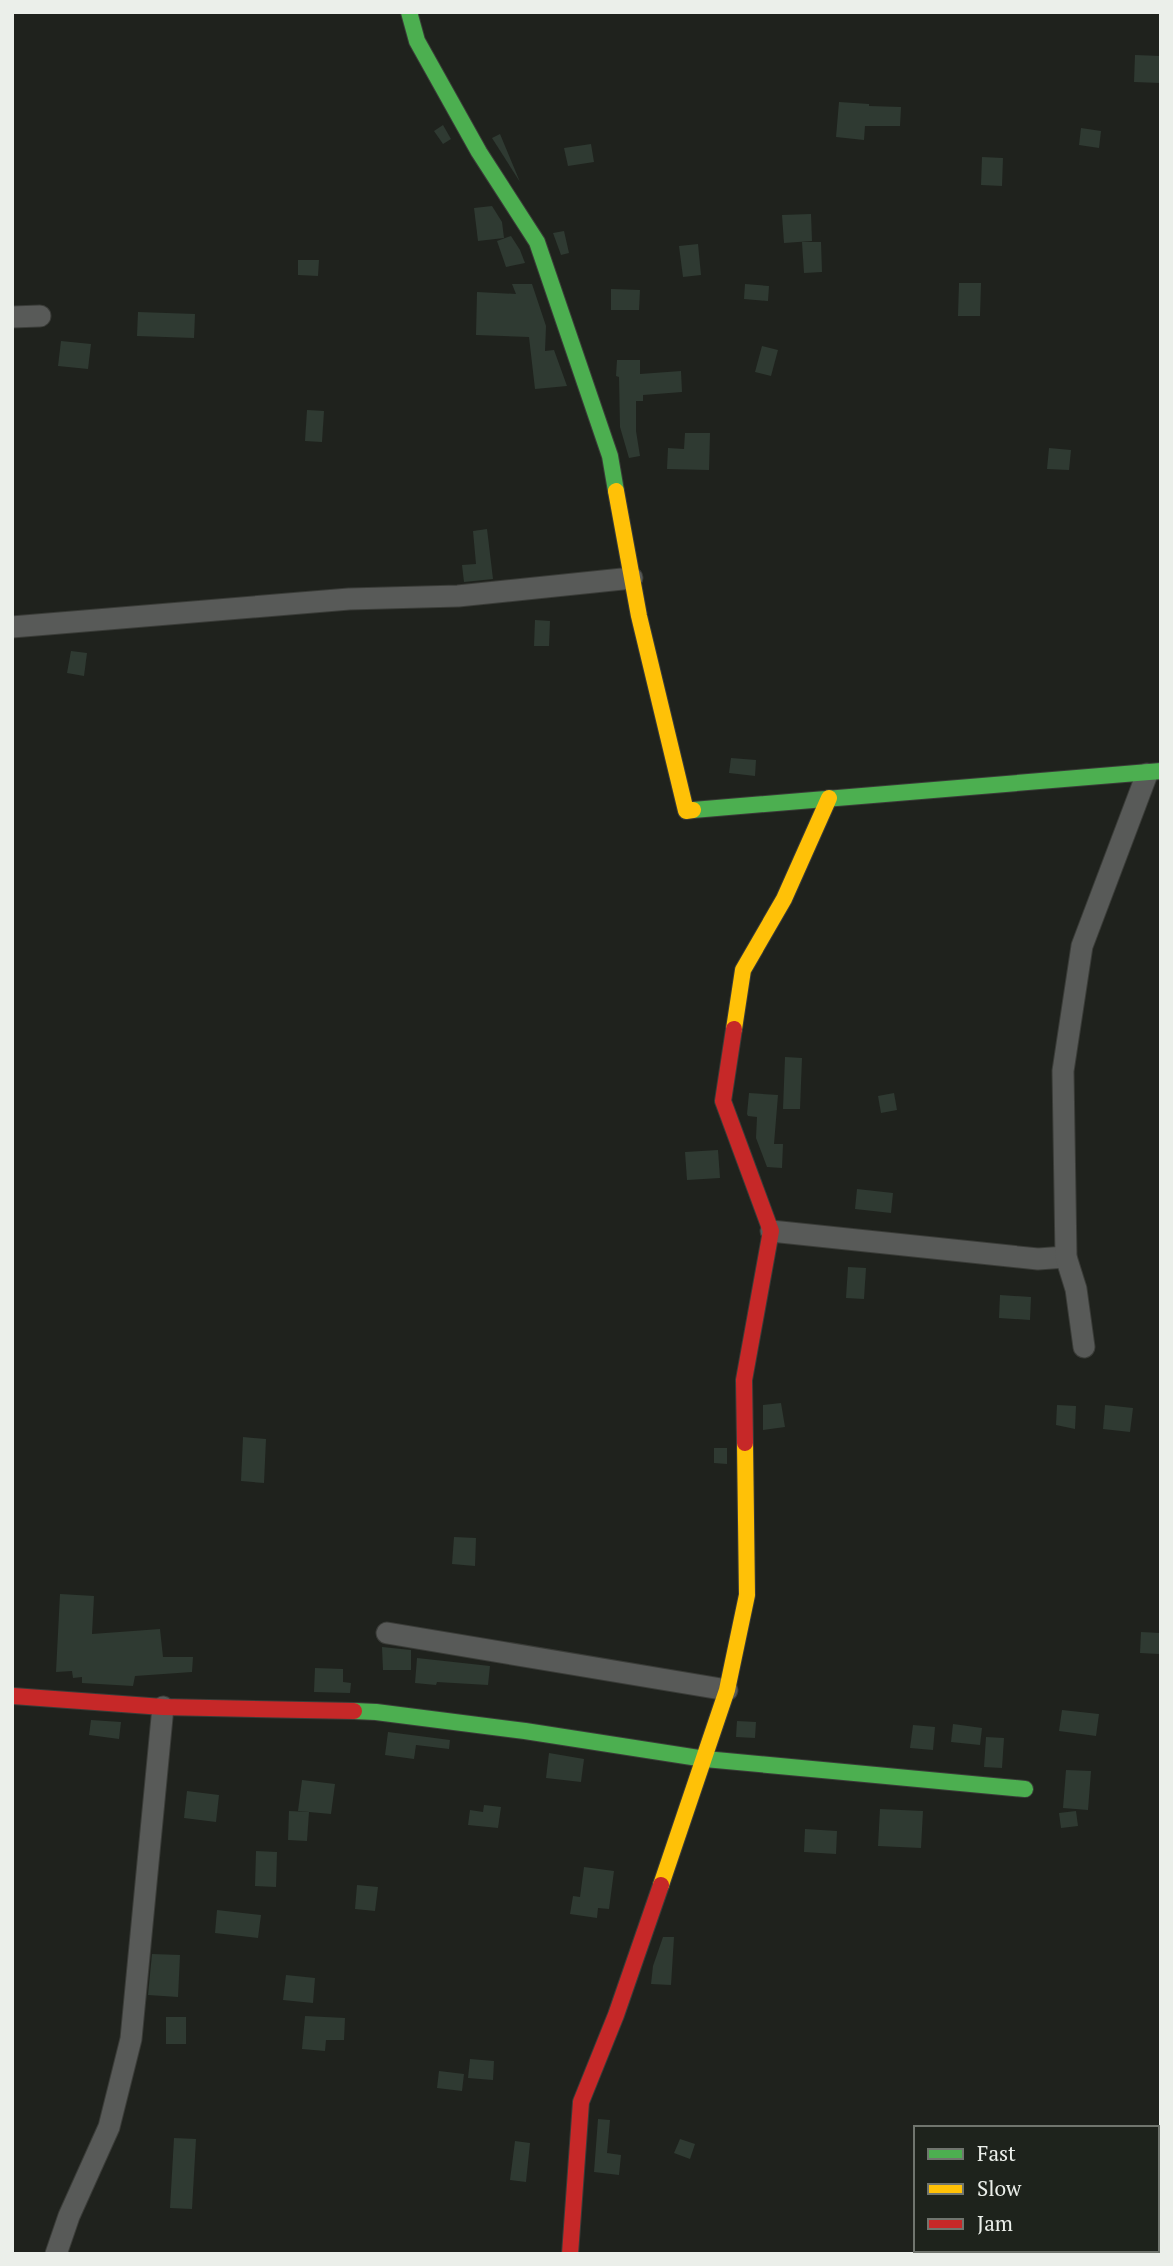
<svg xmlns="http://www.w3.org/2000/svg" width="1173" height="2266" font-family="'PT Serif',serif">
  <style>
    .building { fill: #2f3a32 }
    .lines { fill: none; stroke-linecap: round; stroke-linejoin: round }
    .street-casing { stroke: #3a3c38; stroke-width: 23 }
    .fast-casing { stroke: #3a3c38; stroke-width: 18 }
    .slow-casing { stroke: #3a3c38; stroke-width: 18 }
    .jam-casing { stroke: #3a3c38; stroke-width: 18 }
    .street { stroke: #585a58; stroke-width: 21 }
    .fast { stroke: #4caf50; stroke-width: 16 }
    .slow { stroke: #ffc107; stroke-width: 16 }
    .jam { stroke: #c62828; stroke-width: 16 }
  </style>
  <rect width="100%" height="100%" fill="#1f221d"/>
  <g class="building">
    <path d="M1135 55 1161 56 1160 83 1134 82Z"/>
    <path d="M839 102 869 104V106L901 107 900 126H865L864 140 836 137Z"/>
    <path d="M443 125 451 139 443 144 434 131Z"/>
    <path d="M1081 128 1101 131 1099 148 1079 145Z"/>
    <path d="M500 134 520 182 492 138Z"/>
    <path d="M591 144 594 162 568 166 564 148Z"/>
    <path d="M982 157 1003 158 1002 186 981 185Z"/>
    <path d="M492 206 502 222 504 238 478 241 474 208Z"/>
    <path d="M811 214 812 241 784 243 782 215Z"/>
    <path d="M564 231 569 253 561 255 553 233Z"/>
    <path d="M511 236 520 250 525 263 506 267 497 241Z"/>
    <path d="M802 242H821L822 272 804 273Z"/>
    <path d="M698 244 701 275 683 277 679 246Z"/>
    <path d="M298 260H319L318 276 298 275Z"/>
    <path d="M959 283H981L980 316H958Z"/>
    <path d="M512 284H532L546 326 545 351 554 350 567 386 535 389 529 337 476 335 477 292 516 294Z"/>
    <path d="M745 284 769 286 768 301 744 299Z"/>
    <path d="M611 289 640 290 639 310H611Z"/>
    <path d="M138 312 195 314 194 338 137 336Z"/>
    <path d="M61 341 91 344 88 369 58 366Z"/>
    <path d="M762 346 778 350 771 376 755 372Z"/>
    <path d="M617 360H640V374L681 371 682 392 643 395V401H636V431L640 456 629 458 620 427 619 377 616 376Z"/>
    <path d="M307 410 324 411 322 442 305 441Z"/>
    <path d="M685 433H710L709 470 667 469 668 448 684 449Z"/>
    <path d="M1049 448 1071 450 1069 470 1047 469Z"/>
    <path d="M487 529 493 579 464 582 462 565 476 564 473 531Z"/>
    <path d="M535 620 550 621 549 646H534Z"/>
    <path d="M71 651 87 653 84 676 67 673Z"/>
    <path d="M731 758 756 760 755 776 729 773Z"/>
    <path d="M785 1057 802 1058 800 1109H783Z"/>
    <path d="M749 1093 778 1095 774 1144H783L782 1168 767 1167 756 1138 757 1117 748 1116 747 1114Z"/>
    <path d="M894 1093 897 1110 881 1113 878 1096Z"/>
    <path d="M718 1150 720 1178 687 1180 685 1152Z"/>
    <path d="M857 1189 893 1193 891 1213 855 1209Z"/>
    <path d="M848 1267 866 1268 864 1299 846 1298Z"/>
    <path d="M1000 1295 1031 1297 1030 1320 999 1318Z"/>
    <path d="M781 1403 785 1427 763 1430V1405Z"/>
    <path d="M1057 1405 1076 1406 1075 1429 1056 1425Z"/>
    <path d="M1105 1405 1133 1408 1130 1432 1103 1429Z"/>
    <path d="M243 1437 266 1439 264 1483 241 1481Z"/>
    <path d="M714 1448H727V1464L714 1463Z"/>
    <path d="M454 1537 476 1538 475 1566 452 1564Z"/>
    <path d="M60 1594 94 1596 92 1634 160 1629 163 1657H193L192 1672 135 1676 133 1686 82 1683V1677L73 1678 72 1671 56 1672Z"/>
    <path d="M1141 1632 1160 1633 1159 1654 1140 1653Z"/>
    <path d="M382 1647 411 1650V1670H383Z"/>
    <path d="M417 1658 490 1666 488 1685 437 1682 436 1685 415 1683Z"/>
    <path d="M315 1668 343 1669V1682L351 1683 350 1693 314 1692Z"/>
    <path d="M1062 1710 1099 1714 1096 1736 1059 1731Z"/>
    <path d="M91 1720 121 1722 119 1739 89 1735Z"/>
    <path d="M737 1721 756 1722 755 1738 736 1737Z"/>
    <path d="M953 1724 982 1728 980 1745 951 1742Z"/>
    <path d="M913 1725 935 1727 933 1750 910 1748Z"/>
    <path d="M388 1732 450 1740 449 1749 416 1745 414 1759 385 1755Z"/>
    <path d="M986 1737 1004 1738 1002 1768 984 1767Z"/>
    <path d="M549 1753 584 1759 581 1782 546 1778Z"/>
    <path d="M1066 1770 1091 1771 1088 1810 1063 1808Z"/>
    <path d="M302 1780 335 1784 331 1814 298 1811Z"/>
    <path d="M187 1791 219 1795 216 1822 184 1818Z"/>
    <path d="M484 1805 501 1807 498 1828 468 1825 470 1810 483 1812Z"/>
    <path d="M880 1809 923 1811 921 1848 878 1846Z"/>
    <path d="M289 1811 309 1812 307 1841 288 1840Z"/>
    <path d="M1076 1811 1078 1826 1061 1828 1059 1813Z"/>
    <path d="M805 1829 837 1831 836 1854 804 1852Z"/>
    <path d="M256 1851 277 1852 276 1887 255 1886Z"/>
    <path d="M584 1867 614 1871 609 1909 598 1908 597 1918 570 1914 573 1896 580 1897Z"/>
    <path d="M357 1885 378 1887 375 1911 355 1909Z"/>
    <path d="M217 1910 261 1915 258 1938 215 1933Z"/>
    <path d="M663 1937H674L671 1985 651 1984 653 1966Z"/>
    <path d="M152 1954 180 1955 178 1997 148 1995Z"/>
    <path d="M286 1975 315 1978 313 2003 283 2000Z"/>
    <path d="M305 2016 345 2018 344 2040H326L325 2051 302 2049Z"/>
    <rect x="166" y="2017" width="20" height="27"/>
    <path d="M470 2059 494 2061 493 2080 468 2078Z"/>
    <path d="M439 2071 464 2074 462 2091 437 2088Z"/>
    <path d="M598 2119 610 2120 607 2153 621 2155 619 2175 594 2172Z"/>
    <path d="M174 2138 196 2139 192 2209 170 2208Z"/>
    <path d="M680 2139 695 2144 690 2159 674 2153Z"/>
    <path d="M515 2141 530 2143 526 2182 510 2180Z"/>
  </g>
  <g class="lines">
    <g class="street-casing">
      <g id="street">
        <path d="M12 317 40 316"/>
        <path d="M12 627 349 599 458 596 632 578"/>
        <path d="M771 1231 1038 1259 1066 1257"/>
        <path d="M1084 1347 1076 1289 1066 1257 1063 1071 1082 946 1147 774"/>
        <path d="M387 1633 727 1690"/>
        <path d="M56 2254 69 2216 109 2127 131 2039 163 1707"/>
      </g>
    </g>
    <g class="fast-casing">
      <g id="fast">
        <path d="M409 12 417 41 479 152 537 242 610 456 616 491"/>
        <path d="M693 810 1161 771"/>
        <path d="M354 1711 376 1712 525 1731 705 1759 1025 1789"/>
      </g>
    </g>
    <g class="slow-casing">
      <g id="slow">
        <path d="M616 491 639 616 686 811 693 810"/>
        <path d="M734 1029 743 970 784 899 829 798"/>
        <path d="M661 1885 727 1690 747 1595 745 1443"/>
      </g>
    </g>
    <g class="jam-casing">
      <g id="jam">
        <path d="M734 1029 723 1101 771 1231 744 1380 745 1443"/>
        <path d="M13 1696 163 1707 354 1711"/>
        <path d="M570 2254 581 2102 616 2015 661 1885"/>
      </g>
    </g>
    <use href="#street" class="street"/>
    <use href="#fast" class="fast"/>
    <use href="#slow" class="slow"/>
    <use href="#jam" class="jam"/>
  </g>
  <rect width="1173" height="2266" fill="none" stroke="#ebefea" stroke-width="28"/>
  <rect x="914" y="2126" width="245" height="126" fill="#1e231c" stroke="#70756e" stroke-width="2"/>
  <rect x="928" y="2149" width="35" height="10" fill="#4caf50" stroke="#70756e" stroke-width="2"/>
  <text x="977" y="2161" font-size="21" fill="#ebefea">Fast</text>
  <rect x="928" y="2184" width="35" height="10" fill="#ffc107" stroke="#70756e" stroke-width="2"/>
  <text x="977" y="2196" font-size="21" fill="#ebefea">Slow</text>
  <rect x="928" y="2219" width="35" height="10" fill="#c62828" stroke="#70756e" stroke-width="2"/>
  <text x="977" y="2231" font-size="21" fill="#ebefea">Jam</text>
</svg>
